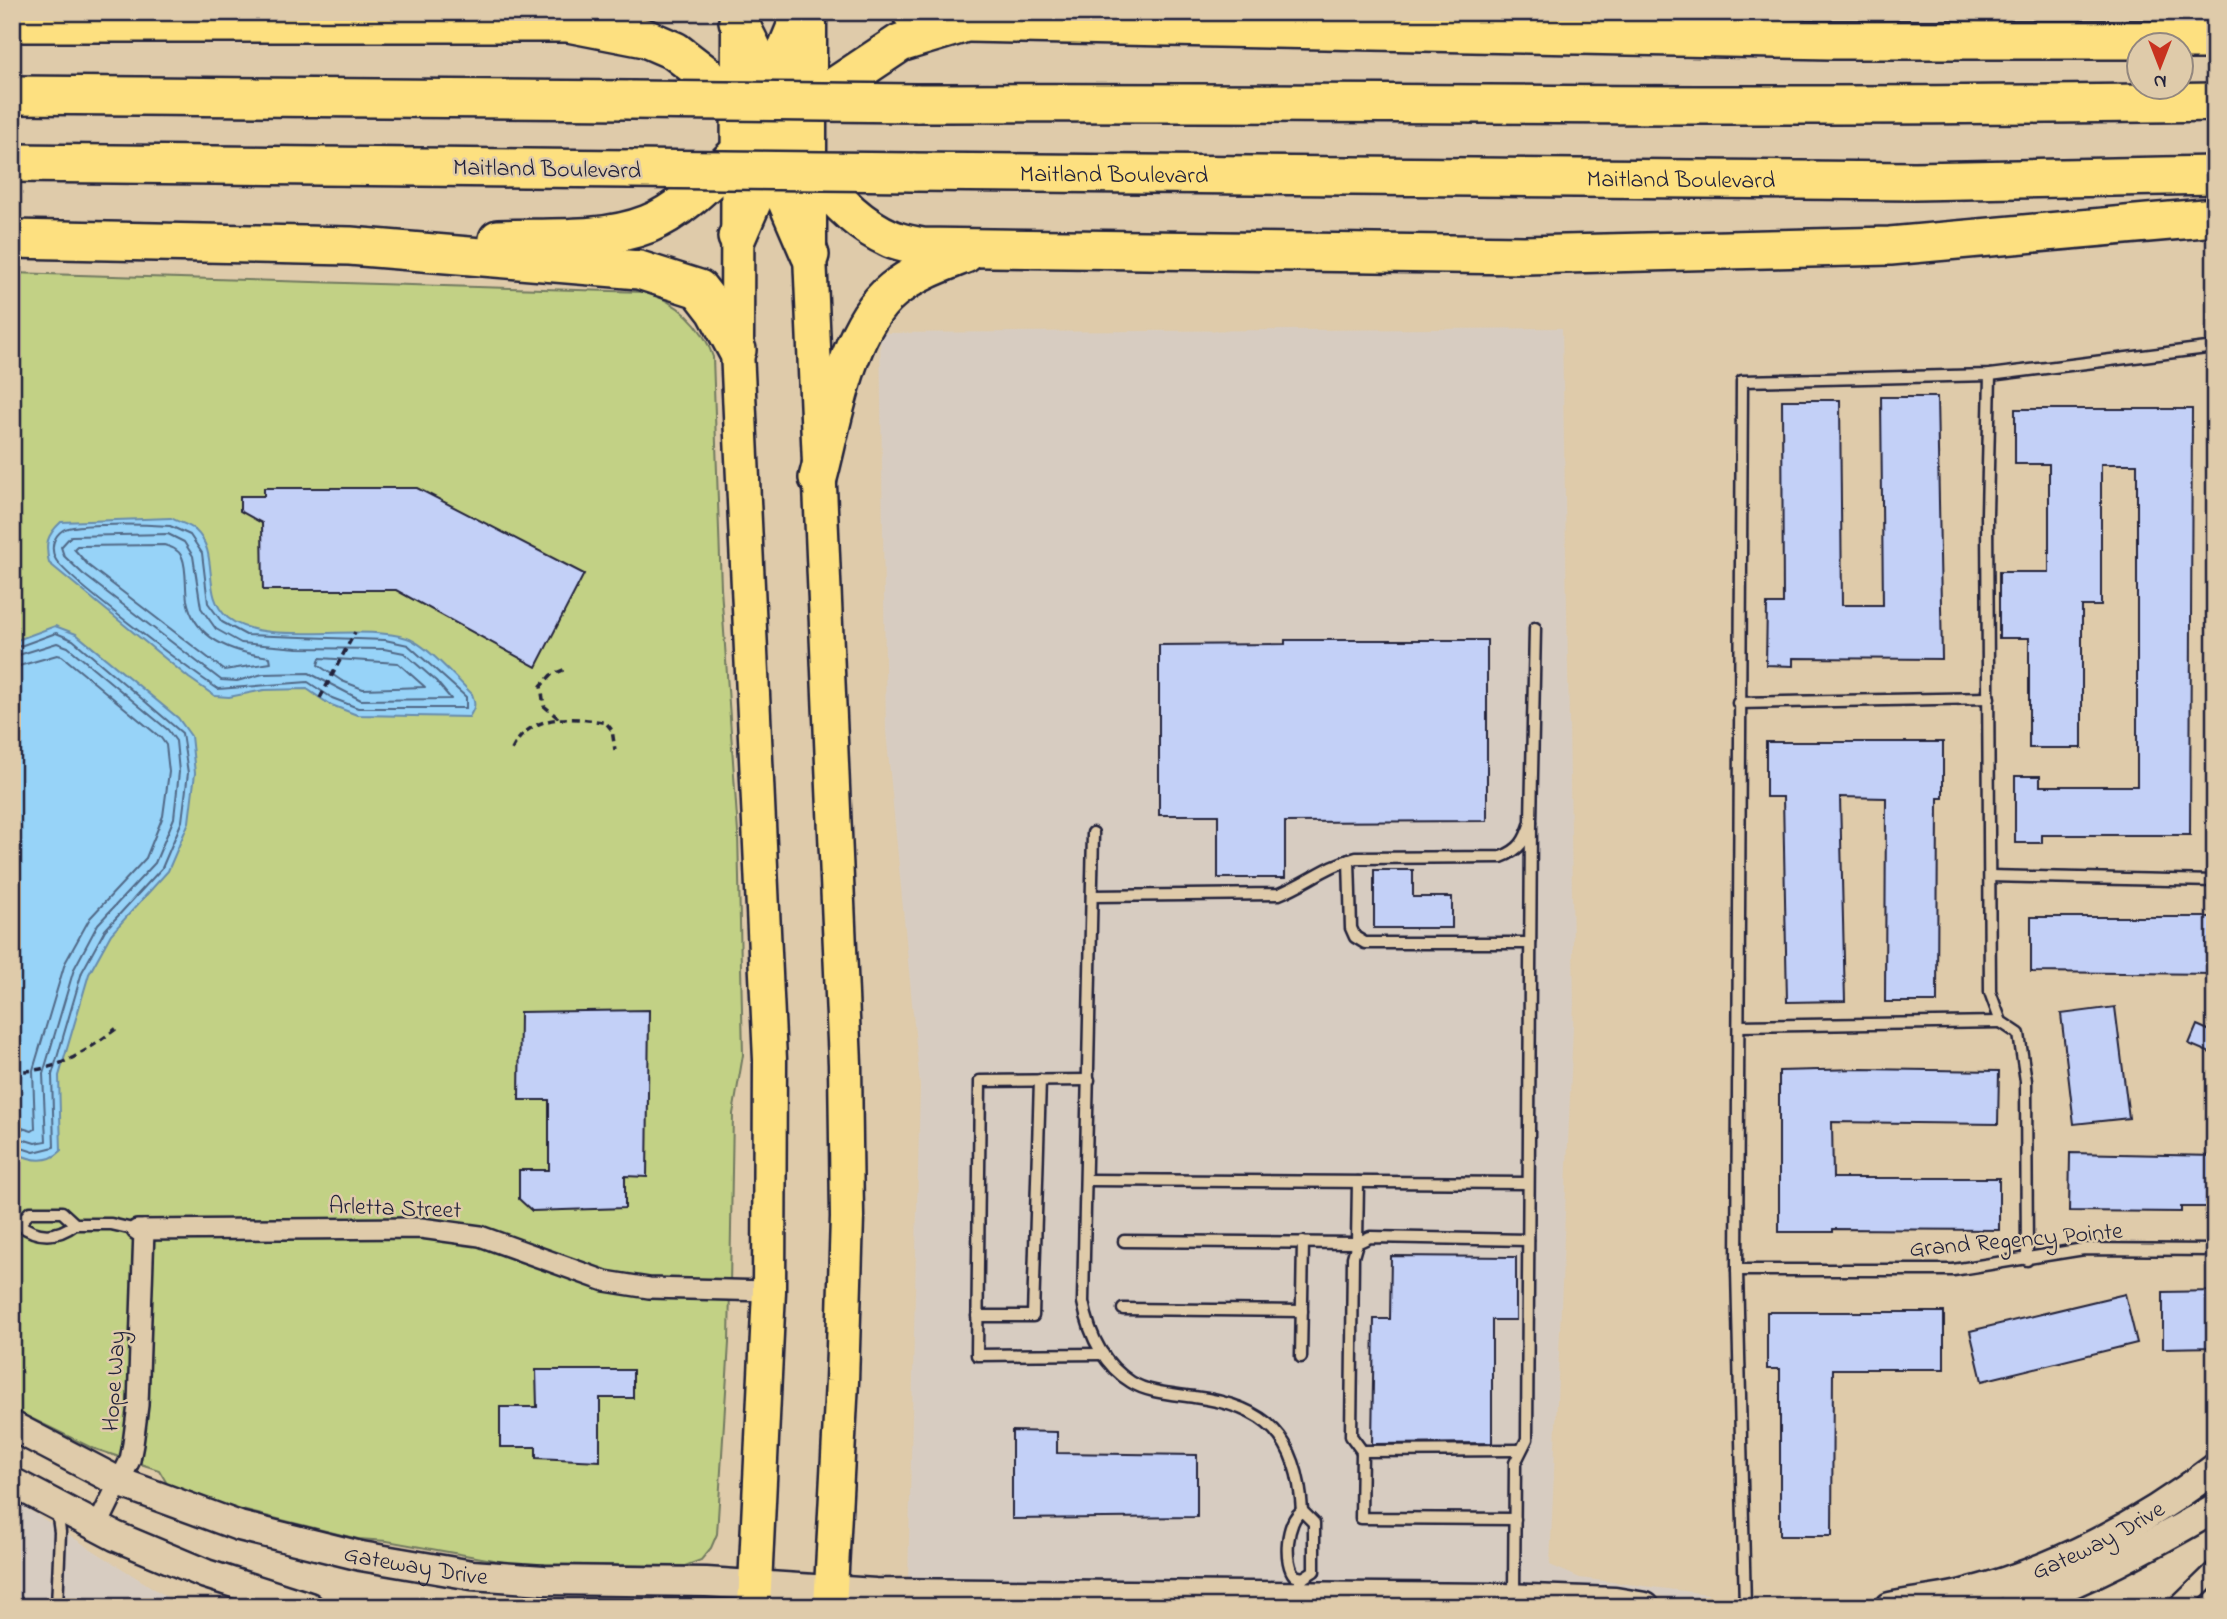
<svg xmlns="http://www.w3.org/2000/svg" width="2227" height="1619" font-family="'Indie Flower',sans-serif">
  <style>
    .built { fill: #d7ccc1 }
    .green { fill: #c2d185; stroke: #727a60; stroke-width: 2 }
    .water { fill: #97d3f8; stroke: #688cac; stroke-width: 2 }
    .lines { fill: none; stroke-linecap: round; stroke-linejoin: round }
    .shore { stroke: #516987; stroke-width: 2 }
    .building { fill: #c3d0f7; stroke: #22223b; stroke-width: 2 }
    .lane-casing { stroke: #22223b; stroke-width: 15 }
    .street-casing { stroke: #22223b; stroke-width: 24 }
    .secondary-casing { stroke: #22223b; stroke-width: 33 }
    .primary-casing { stroke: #22223b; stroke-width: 37 }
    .highway-casing { stroke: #22223b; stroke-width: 42 }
    .path { stroke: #22223b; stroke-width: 3.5; stroke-dasharray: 7 5; stroke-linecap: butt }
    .lane { stroke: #dfcbaa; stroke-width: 10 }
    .street { stroke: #dfcbaa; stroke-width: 19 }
    .secondary { stroke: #dfcbaa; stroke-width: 28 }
    .primary { stroke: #fde080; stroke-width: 32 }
    .highway { stroke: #fde080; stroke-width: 37 }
    .highway-bridge-casing { stroke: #22223b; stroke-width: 42; stroke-linecap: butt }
    .highway-bridge { stroke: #fde080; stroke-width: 37 }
    .labels { text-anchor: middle; stroke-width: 5; stroke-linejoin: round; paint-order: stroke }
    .street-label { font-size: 24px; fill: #22223b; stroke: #dfcbaa }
  </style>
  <rect width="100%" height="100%" fill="#dfcbaa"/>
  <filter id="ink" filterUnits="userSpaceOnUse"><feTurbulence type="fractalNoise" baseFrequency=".0143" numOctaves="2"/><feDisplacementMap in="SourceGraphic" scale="14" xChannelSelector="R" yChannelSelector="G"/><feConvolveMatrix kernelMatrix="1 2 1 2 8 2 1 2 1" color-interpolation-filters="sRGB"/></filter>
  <g filter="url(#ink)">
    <g class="built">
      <path d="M1562 328 1574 1003 1550 1565 1580 1578 1708 1594V1602L1693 1600 1689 1596 1685 1600 1616 1590 908 1581 920 1086 886 731 880 333Z"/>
      <path d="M12 1499 183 1607H12Z"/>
    </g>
    <path class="green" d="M12 273 645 292C677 301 703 325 713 357L721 588 738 833 743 1055 733 1114 729 1343 717 1534 711 1548 701 1560 685 1566 515 1564 387 1541 358 1539 234 1508 169 1487 159 1470 92 1448 12 1409Z"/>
    <g class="water">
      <path d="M171 518C178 522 190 525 195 530 221 553 200 595 228 618 264 647 359 623 407 638 426 644 457 679 472 694 476 704 475 708 469 717L357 715 329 704 307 689 264 690 229 697 215 696 189 678 49 563C45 544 46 536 61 522Z"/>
      <path d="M55 626 76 634 178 718 191 736 195 773 189 822 168 871 111 934 89 974 59 1076 61 1151C48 1164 30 1160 16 1153L12 1139V642Z"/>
    </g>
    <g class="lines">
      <g class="shore">
        <path d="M170 526 190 535 202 553 208 603 222 622 246 635 385 640 408 645 466 697V708H358L332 698 308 682 218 689C194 673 62 576 55 558 50 547 54 536 63 530 74 522 153 525 170 526Z"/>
        <path d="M168 534 184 542 193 556 201 608 216 629 241 643 298 648 384 649 404 653 436 681 451 699 361 700 309 673 263 674 237 681 221 680 83 574 64 556 61 547 71 536Z"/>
        <path d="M164 545C171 547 178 549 182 557 187 568 185 587 187 600 195 641 235 653 270 657L271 663 224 670 89 566 74 549 77 546Z"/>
        <path d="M12 649 56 633 73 640 182 733 188 773 182 821 162 868 105 930 82 972 52 1075 54 1147 34 1152 12 1145"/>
        <path d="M12 657 57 643 68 647 168 730 176 741 179 772 174 818 155 863 98 924 74 969 43 1074 46 1141 35 1143 12 1136"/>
        <path d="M320 658 398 663 425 687 363 689 342 681 318 665Z"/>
        <path d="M12 668 57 655 62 656 161 738 166 745 169 772 163 816 146 858 90 918 65 963 33 1070 35 1129 32 1131 12 1125"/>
      </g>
    </g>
    <g class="building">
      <path d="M1881 397H1937L1942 659 1793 658V666L1766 665 1767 604H1783L1782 400H1840L1842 605H1883Z"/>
      <path d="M2015 409H2192L2190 835H2042V843H2015V776H2040V786H2137V464H2101V606H2082V748H2029V638H1999V572H2049V464H2015Z"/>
      <path d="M264 488H417L584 574 536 667 396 590H263L262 523 240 511V496H264Z"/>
      <path d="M1285 640H1487V821L1285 822V878H1218V815H1159V645L1285 644Z"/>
      <path d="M1766 742H1943V798H1938L1937 1002H1885L1886 798 1840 797 1845 1001 1787 1002 1783 797H1766Z"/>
      <path d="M1374 870H1413V897H1452V928H1374Z"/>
      <path d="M2031 917H2215V974L2031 972Z"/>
      <path d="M2115 1007 2129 1118 2074 1124 2061 1014Z"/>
      <path d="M649 1010 647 1177 625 1176V1208L532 1211 519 1199V1170H549V1100H519L520 1012Z"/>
      <path d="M2197 1025 2215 1033V1055L2189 1044Z"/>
      <path d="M1859 1069 1999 1071 1998 1124 1832 1122 1833 1178H1999V1230L1833 1229V1232H1779V1071Z"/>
      <path d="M2070 1153 2215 1156V1207H2181V1212L2069 1211Z"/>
      <path d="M1391 1256 1516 1257V1320H1492V1443L1372 1444 1374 1319H1390Z"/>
      <path d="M2215 1291V1347L2163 1348V1292Z"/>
      <path d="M2125 1294 2137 1343 1982 1381 1970 1331Z"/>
      <path d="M1767 1312H1944V1369H1833L1832 1536H1780V1369H1767Z"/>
      <path d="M536 1370H633V1398H600V1461L536 1458V1447H500V1407H537Z"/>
      <path d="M1012 1431 1057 1432V1453L1197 1455V1517L1012 1519Z"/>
    </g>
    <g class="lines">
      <g class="lane-casing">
        <g id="lane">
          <path d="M1990 375 1987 514 1990 992 2001 1022 2019 1034 2026 1081 2027 1260"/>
          <path d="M1738 703 1989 698"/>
          <path d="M1093 833 1083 1302C1089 1334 1102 1364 1131 1382 1148 1393 1174 1394 1194 1397 1267 1406 1298 1437 1302 1511"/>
          <path d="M1349 860 1351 928 1355 937 1365 943H1530"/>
          <path d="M1990 876 2215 881"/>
          <path d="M1092 896 1279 894C1307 883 1327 865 1356 858L1501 857C1520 850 1525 841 1531 822L1535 628"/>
          <path d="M1739 1026 2001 1022"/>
          <path d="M1089 1080 980 1081 977 1355 1103 1354"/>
          <path d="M1087 1180 1528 1183"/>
          <path d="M75 1224 62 1212H30L19 1224C37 1238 57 1238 75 1224H111L137 1230"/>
          <path d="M1124 1241 1357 1243 1358 1182"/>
          <path d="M1737 1270H1953L2084 1249 2215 1250"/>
          <path d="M1123 1309 1302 1311"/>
          <path d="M977 1316H1033L1040 1080"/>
          <path d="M1301 1357 1303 1242"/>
          <path d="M1362 1451 1351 1436 1353 1257 1357 1243 1370 1237 1528 1240"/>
          <path d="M1302 1511C1286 1520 1283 1564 1295 1576L1303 1578"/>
          <path d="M1515 1519 1361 1518 1362 1451 1520 1450"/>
          <path d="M1294 1594 1303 1578 1314 1571V1523L1302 1511"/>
          <path d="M1514 1595 1515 1463 1527 1439 1531 822"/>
          <path d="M57 1607 60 1532 57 1511"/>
          <path d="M1745 1607 1737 1270 1742 381 1990 375 2215 347"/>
        </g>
      </g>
      <g class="street-casing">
        <g id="street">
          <path d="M137 1230 421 1228 480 1236 605 1281 649 1288 769 1291"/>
          <path d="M97 1527 130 1460 133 1444 138 1405 144 1230"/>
          <path d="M2178 1607 2215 1571"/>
        </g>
      </g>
      <g class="secondary-casing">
        <g id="secondary">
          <path id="s1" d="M12 1426 119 1482 239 1526 361 1556 472 1575 544 1580 706 1582 875 1593 1503 1598 1615 1602 1645 1607"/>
          <path d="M12 1482 115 1536 206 1574 309 1607"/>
          <path id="s2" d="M1890 1607C1914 1602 1939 1600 1963 1594 2054 1571 2141 1525 2215 1468"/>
          <path d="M2013 1607C2085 1581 2149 1547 2215 1508"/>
        </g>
      </g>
      <g class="primary-casing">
        <g id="primary">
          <path d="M810 12V255L845 1064 847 1217 842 1381 830 1607"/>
          <path d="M738 17 737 350 770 1060 769 1291 754 1607"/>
        </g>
      </g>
      <g class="highway-casing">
        <g id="highway">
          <path d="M911 12 968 23 1830 40H2215"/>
          <path d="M738 21C780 95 805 201 891 239 900 243 912 245 922 247L1524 255 1890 246 2215 217"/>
          <path d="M12 23H568L645 38 675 51 735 97 754 125 810 255"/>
          <path d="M12 95 631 100"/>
          <path d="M916 103C1349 101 1782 109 2215 102"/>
          <path d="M764 104 802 12"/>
          <path d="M12 163 630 169"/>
          <path id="s3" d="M913 172 1915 181 2215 175"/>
          <path d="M737 237 770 161 810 103 900 43 960 25"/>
          <path d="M12 239 350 246 639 270 699 289 716 311 737 350"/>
          <path d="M498 239C546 237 603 242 648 224 681 211 711 179 736 155"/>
          <path d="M818 478C833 422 846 328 893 290 914 273 940 264 965 254"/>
        </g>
      </g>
      <g class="path">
        <path d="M320 698 355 632"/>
        <path d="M558 718 544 706 541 686 551 675 566 669"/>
        <path d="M512 750C529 713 572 716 606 723L612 730 615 750"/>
        <path d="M12 1071C56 1073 84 1053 117 1028"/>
      </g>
      <use href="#lane" class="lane"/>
      <use href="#street" class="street"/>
      <use href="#secondary" class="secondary"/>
      <use href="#primary" class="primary"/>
      <use href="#highway" class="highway"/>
      <g class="highway-bridge-casing">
        <g id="highway-bridge">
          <path d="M631 100 916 103"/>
          <path d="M630 169 913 172"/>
        </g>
      </g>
      <use href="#highway-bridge" class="highway-bridge"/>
    </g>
  </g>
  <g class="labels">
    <g class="street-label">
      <text transform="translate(547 168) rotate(1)" y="8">Maitland Boulevard</text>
      <text dy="8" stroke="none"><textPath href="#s3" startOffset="201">Maitland Boulevard</textPath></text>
      <text dy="8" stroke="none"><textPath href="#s3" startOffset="768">Maitland Boulevard</textPath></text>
      <text transform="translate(395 1207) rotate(2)" y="8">Arletta Street</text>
      <text transform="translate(2016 1239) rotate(-5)" y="8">Grand Regency Pointe</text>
      <text transform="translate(113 1381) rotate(-86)" y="8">Hope Way</text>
      <text dy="8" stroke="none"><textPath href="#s2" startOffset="220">Gateway Drive</textPath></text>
      <text dy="8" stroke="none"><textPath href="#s1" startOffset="430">Gateway Drive</textPath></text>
    </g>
  </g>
  <rect width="2227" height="1619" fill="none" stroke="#dfcbaa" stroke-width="42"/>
  <rect x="21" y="21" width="2185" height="1577" fill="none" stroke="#22223b" stroke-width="2.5" filter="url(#ink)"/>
  <g transform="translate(2160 66) rotate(180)"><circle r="33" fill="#dfcbaa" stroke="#93877e" stroke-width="2"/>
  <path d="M0-5L12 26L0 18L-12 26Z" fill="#c8321e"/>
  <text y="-10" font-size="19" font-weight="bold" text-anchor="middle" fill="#22223b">N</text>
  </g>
</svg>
